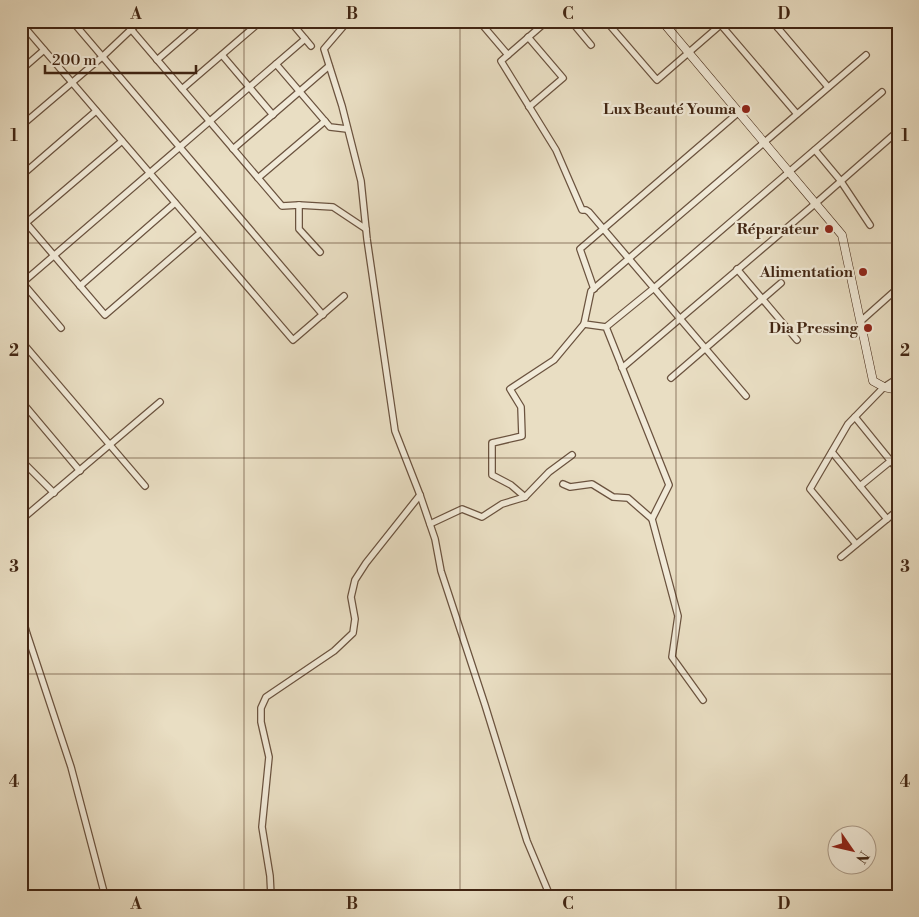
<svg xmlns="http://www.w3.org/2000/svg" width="919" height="917" font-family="'Libre Bodoni',serif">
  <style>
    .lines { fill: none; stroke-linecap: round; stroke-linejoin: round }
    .street-casing { stroke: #6b533f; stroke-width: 8 }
    .secondary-casing { stroke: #412513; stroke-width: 9 }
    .street { stroke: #f1ead8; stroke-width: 5.5 }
    .secondary { stroke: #f1ead8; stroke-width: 8 }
    .grid { fill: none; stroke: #412513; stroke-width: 1; stroke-opacity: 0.55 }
    .poi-dot { fill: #8f2418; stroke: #f1ead8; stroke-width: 2 }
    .labels { text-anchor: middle; stroke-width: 4.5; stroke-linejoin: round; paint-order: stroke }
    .poi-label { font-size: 15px; font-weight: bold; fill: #412513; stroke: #f1ead8; text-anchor: end }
    .neatline { fill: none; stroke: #412513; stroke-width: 2 }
    .grid-label { font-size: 16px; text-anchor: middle; font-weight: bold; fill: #412513 }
  </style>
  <rect width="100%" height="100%" fill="#e9dec3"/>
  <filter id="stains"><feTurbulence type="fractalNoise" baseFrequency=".004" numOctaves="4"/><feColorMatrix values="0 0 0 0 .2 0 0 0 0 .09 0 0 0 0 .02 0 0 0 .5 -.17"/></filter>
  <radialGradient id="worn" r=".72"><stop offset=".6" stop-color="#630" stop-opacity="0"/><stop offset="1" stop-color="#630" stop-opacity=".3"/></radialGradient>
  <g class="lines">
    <g class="street-casing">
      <g id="street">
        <path d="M72 21 323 315"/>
        <path d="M124 21 282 206 299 205 333 207 366 229"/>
        <path d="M290 21 311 46"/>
        <path d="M348 21 324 49 342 106 361 181 367 239 395 431 420 495 435 539 441 571 485 705 527 841 550 896"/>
        <path d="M479 21 508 55"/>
        <path d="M547 21 501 61 556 150 582 210H586L589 212 746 396"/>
        <path d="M571 21 591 45"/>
        <path d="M606 21 657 80 725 21"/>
        <path d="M772 21 828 87"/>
        <path d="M21 23 293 340 344 296"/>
        <path d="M721 25 797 114"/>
        <path d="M778 28 785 21"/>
        <path d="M528 37 563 78 529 107"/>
        <path d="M222 55 273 115"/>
        <path d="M157 60 202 21"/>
        <path d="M276 64 330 127 347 129"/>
        <path d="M21 70 44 50"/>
        <path d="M182 89 261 21"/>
        <path d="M21 126 102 57 140 21"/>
        <path d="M233 149 329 66"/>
        <path d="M815 150 840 180 870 225"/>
        <path d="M21 176 96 111"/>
        <path d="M258 178 325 121"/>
        <path d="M299 205V229L320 252"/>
        <path d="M21 217 105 315 200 233"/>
        <path d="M26 223 122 141"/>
        <path d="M737 269 797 340"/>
        <path d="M21 281 61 328"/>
        <path d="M21 284 305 39"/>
        <path d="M80 286 175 203"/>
        <path d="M594 289 580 249 739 112"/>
        <path d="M861 321 898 288"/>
        <path d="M606 327 654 288 882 92"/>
        <path d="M21 341 145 486"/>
        <path d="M622 368 816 203 898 131"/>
        <path d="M671 378 781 283"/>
        <path d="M21 401 80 471"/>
        <path d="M855 417 898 470"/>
        <path d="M832 452 887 519"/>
        <path d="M21 460 54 493"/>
        <path d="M563 484 570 487 592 484 613 497 628 498 652 519"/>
        <path d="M860 486 898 455"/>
        <path d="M525 497 511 485 492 475V443L522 436 521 407 510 389 554 360 584 324"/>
        <path d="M21 520 160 402"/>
        <path d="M430 524 462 509 482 517 502 504 525 497 549 472 572 455"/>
        <path d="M856 544 810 489 848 424 884 387 898 378"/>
        <path d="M841 557 898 510"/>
        <path d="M21 613 27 634 71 767 105 896"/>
        <path d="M703 700 672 657 678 616 652 519 669 485 606 327 584 324 591 291 866 55"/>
        <path d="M271 896 270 876 262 827 269 757 261 722V708L266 697 334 651 353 633 355 619 351 597 355 580 366 563 420 495"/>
      </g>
    </g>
    <g class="secondary-casing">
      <path id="secondary" d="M662 21 842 235 873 381 884 387 898 390"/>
    </g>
    <use href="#street" class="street"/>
    <use href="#secondary" class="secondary"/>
  </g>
  <path class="grid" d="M244 21V896M460 21V896M676 21V896M21 243H898M21 458H898M21 674H898"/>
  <g class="poi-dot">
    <circle cx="746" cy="109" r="5"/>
    <circle cx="829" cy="229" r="5"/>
    <circle cx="863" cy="272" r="5"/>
    <circle cx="868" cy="328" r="5"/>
  </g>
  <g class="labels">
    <g class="poi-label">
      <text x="736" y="114">Lux Beauté Youma</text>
      <text x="819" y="234">Réparateur</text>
      <text x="853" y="277">Alimentation</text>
      <text x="858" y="333">Dia Pressing</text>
    </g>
  </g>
  <rect width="919" height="917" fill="none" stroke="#e9dec3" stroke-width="55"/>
  <g transform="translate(852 850) rotate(124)"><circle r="24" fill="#f1ead8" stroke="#ab9b89"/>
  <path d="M0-4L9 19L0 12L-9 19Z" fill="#8f2418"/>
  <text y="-8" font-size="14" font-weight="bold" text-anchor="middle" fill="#412513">N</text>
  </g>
  <path d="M45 65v8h151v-8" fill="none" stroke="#412513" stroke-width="2.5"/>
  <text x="52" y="65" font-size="15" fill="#412513" stroke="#f1ead8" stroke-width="4" paint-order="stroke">200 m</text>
  <rect x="28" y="28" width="864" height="862" class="neatline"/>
  <g class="grid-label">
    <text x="136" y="19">A</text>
    <text x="352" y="19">B</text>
    <text x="568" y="19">C</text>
    <text x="784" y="19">D</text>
    <text x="14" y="141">1</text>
    <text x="905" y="141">1</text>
    <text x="14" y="356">2</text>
    <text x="905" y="356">2</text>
    <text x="14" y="572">3</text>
    <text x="905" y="572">3</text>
    <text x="14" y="787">4</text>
    <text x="905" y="787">4</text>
    <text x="136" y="909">A</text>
    <text x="352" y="909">B</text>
    <text x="568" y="909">C</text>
    <text x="784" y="909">D</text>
  </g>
  <rect width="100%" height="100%" filter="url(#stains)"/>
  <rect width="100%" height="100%" fill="url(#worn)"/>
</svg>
